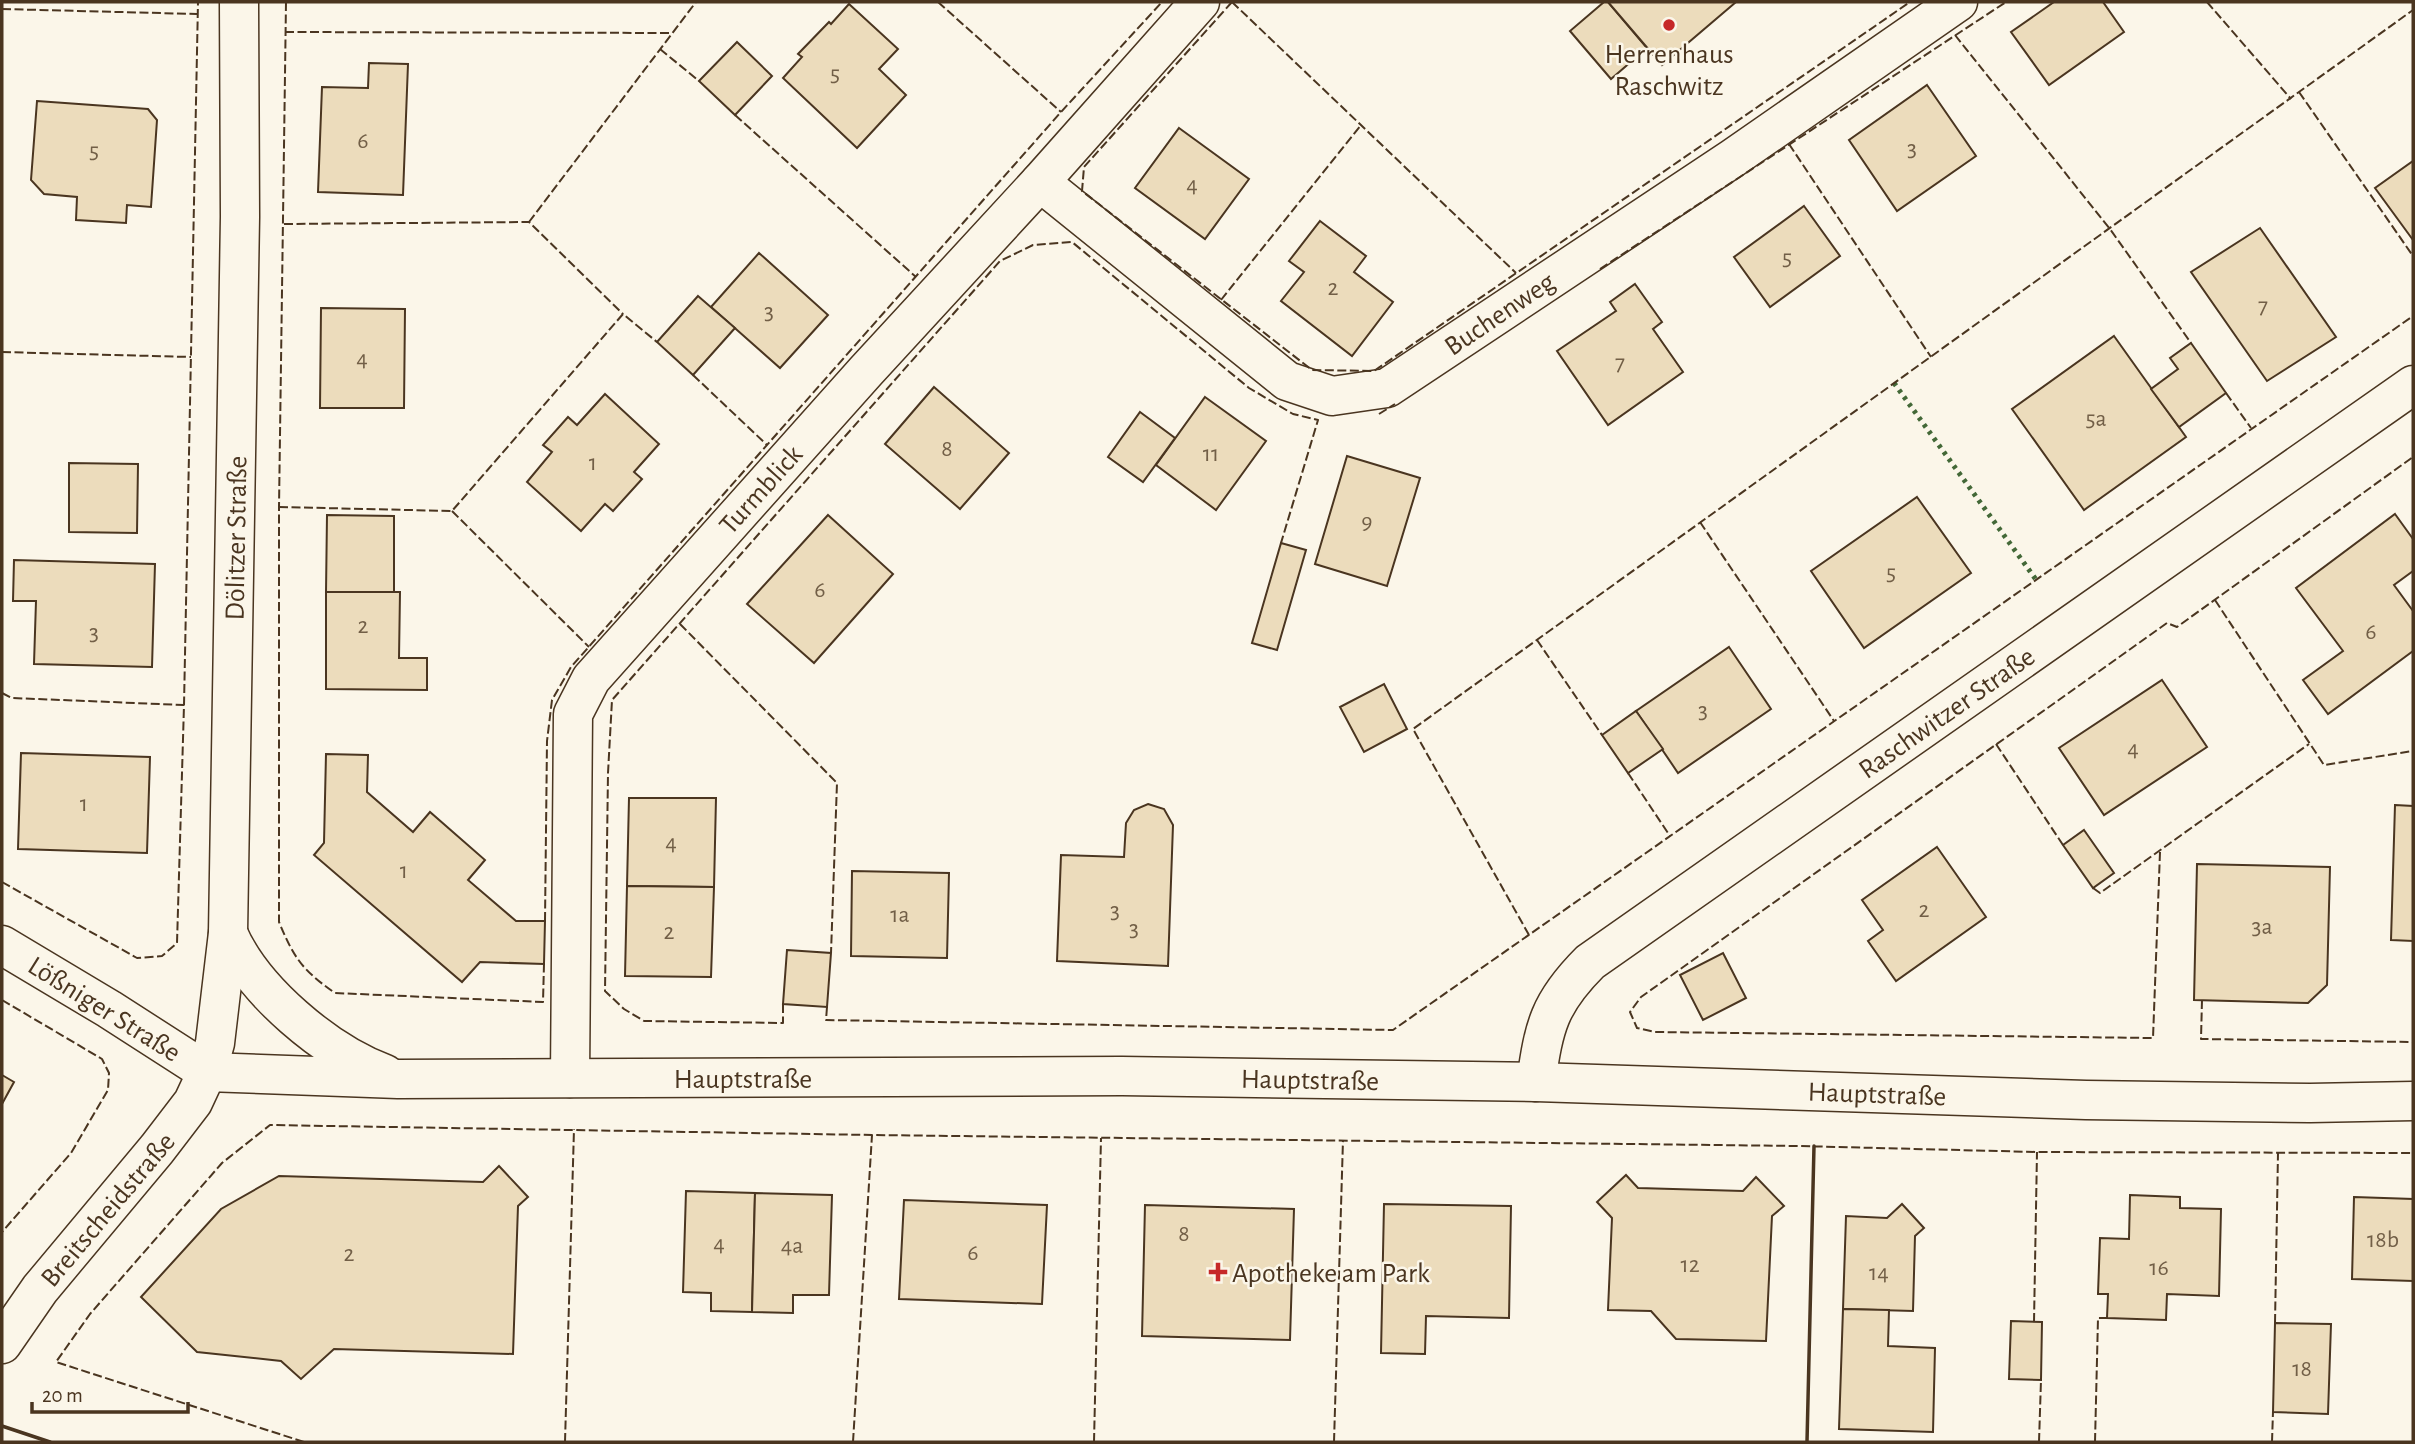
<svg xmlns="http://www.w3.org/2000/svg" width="2415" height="1444" font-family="'Alegreya Sans',sans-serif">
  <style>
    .building { fill: #ecdcbc; stroke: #4a3520; stroke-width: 2 }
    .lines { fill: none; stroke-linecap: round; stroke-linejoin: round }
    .street-casing { stroke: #4a3520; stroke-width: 41 }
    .secondary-casing { stroke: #4a3520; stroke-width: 41 }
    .street { stroke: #fbf6e9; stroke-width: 38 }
    .secondary { stroke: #fbf6e9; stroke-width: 38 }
    .hedge { stroke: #436837; stroke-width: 5; stroke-dasharray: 3.5 5; stroke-linecap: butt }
    .fence { stroke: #4a3520; stroke-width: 2; stroke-dasharray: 9 3.5; stroke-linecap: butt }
    .wall { stroke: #4a3520; stroke-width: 3.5 }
    .poi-dot { fill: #c62828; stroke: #fbf6e9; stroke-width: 2.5 }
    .labels { text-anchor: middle; stroke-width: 5; stroke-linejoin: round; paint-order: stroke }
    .number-label { font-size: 24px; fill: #725f47 }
    .poi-label { font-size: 28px; fill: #4a3520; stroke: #fbf6e9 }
    .street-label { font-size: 28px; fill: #4a3520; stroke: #fbf6e9 }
  </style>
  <rect width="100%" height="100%" fill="#fbf6e9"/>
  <g class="building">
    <path d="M1604 2H1608L1647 48 1611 79 1570 31Z"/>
    <path d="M1608 2H1736L1662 65Z"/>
    <path d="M2054 2H2103L2124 32 2049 85 2011 32Z"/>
    <path d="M849 4 898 49 879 69 906 95 857 148 783 78 802 57 798 54 829 22 831 24Z"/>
    <path d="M737 42 772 76 735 115 699 81Z"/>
    <path d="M369 63 408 64 403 195 318 192 322 87 368 88Z"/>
    <path d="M1927 85 1976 156 1897 211 1849 140Z"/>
    <path d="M37 101 148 109 157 120 151 207 127 205 126 223 76 220 77 197 44 194 31 180Z"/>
    <path d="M1179 128 1249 179 1205 239 1135 188Z"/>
    <path d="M2413 161V240L2375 188Z"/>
    <path d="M1804 206 1840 256 1770 307 1734 257Z"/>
    <path d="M1320 221 1366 256 1354 272 1393 302 1352 356 1281 301 1304 272 1289 261Z"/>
    <path d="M2260 228 2336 337 2267 381 2191 272Z"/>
    <path d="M759 253 828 315 780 368 711 307Z"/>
    <path d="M1635 284 1662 322 1653 329 1683 372 1608 425 1557 351 1616 311 1610 302Z"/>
    <path d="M698 296 735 328 693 375 657 342Z"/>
    <path d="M321 308 405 309 404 408H320Z"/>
    <path d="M2114 336 2186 437 2084 510 2012 409Z"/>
    <path d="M2191 343 2226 393 2179 427 2151 389 2178 369 2170 358Z"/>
    <path d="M934 387 1009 453 960 509 885 444Z"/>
    <path d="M605 394 659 444 634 472 642 479 613 511 605 504 581 531 527 482 552 452 543 445 568 417 577 425Z"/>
    <path d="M1205 397 1266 441 1216 510 1156 465Z"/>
    <path d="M1140 412 1175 438 1143 482 1108 457Z"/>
    <path d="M1347 456 1420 478 1387 586 1315 564Z"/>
    <path d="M69 463 138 464 137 533 69 532Z"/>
    <path d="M1917 497 1971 573 1864 648 1811 571Z"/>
    <path d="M2395 514 2413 539V571L2394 585 2413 611V651L2328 714 2303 680 2343 651 2296 588Z"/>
    <path d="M327 515 394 516V592H326Z"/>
    <path d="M828 515 893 574 814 663 747 604Z"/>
    <path d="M1281 543 1306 550 1277 650 1252 643Z"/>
    <path d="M14 560 155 564 152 667 34 664 36 601H13Z"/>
    <path d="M326 592H400L399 658H427V690L326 689Z"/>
    <path d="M1729 647 1771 709 1678 773 1636 711Z"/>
    <path d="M2162 680 2207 747 2104 815 2059 748Z"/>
    <path d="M1384 684 1407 729 1364 752 1340 707Z"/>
    <path d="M1636 711 1663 749 1628 773 1602 735Z"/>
    <path d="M21 753 150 757 147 853 18 849Z"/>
    <path d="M326 754 368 755 367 792 413 832 430 812 485 860 468 880 516 921H545L544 964 480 962 462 982 314 855 324 843Z"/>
    <path d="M629 798H716L714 887 627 886Z"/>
    <path d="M1148 804 1164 809 1173 825 1168 966 1057 961 1061 855 1124 857 1126 823 1134 810Z"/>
    <path d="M2395 805 2413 806V941L2391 940Z"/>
    <path d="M2084 830 2114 873 2093 888 2063 845Z"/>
    <path d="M1937 847 1986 917 1896 981 1868 941 1883 930 1862 900Z"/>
    <path d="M2197 864 2330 867 2327 985 2308 1003 2194 1000Z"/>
    <path d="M852 871 949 873 947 958 851 956Z"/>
    <path d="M627 886 714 887 711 977 625 976Z"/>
    <path d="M787 950 831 953 827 1007 783 1004Z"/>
    <path d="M1723 953 1746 998 1703 1020 1680 975Z"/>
    <path d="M2 1075 14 1082 2 1104Z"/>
    <path d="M499 1166 528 1197 518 1206 513 1354 334 1349 301 1379 281 1361 197 1352 141 1297 221 1209 279 1176 483 1182Z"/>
    <path d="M1626 1175 1638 1188 1743 1191 1756 1177 1784 1206 1772 1216 1766 1341 1676 1339 1651 1311 1608 1310 1612 1218 1597 1202Z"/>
    <path d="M686 1191 755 1193 752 1312 711 1311V1293L683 1292Z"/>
    <path d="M755 1193 832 1195 829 1295H793V1313L752 1312Z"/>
    <path d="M2130 1195 2180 1197V1208L2221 1209 2219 1296 2167 1294 2166 1320 2107 1318 2108 1294H2098L2100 1238 2129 1239Z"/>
    <path d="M2354 1197 2413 1199V1281L2352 1279Z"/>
    <path d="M904 1200 1047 1205 1042 1304 899 1299Z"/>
    <path d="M1384 1204 1511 1206 1509 1318 1426 1316 1425 1354 1381 1353Z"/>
    <path d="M1902 1204 1924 1228 1915 1236 1913 1311 1843 1309 1846 1216 1887 1218Z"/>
    <path d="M1145 1205 1294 1209 1290 1340 1142 1336Z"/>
    <path d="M1843 1309 1889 1310 1888 1346 1935 1348 1933 1432 1839 1429Z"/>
    <path d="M2011 1321 2042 1322 2041 1380 2009 1379Z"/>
    <path d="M2275 1323 2331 1324 2328 1414 2273 1412Z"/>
  </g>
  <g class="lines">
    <g class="street-casing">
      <g id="street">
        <path d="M1040 182 1287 381 1332 396 1387 388 1733 158 1958 2"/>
        <path d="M2 945 109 1009 207 1072"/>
        <path d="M570 1078 573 714 591 679 866 371 1040 182 1200 2"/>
        <path d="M1536 1082C1544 1026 1549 1003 1590 962L2413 385"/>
      </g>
    </g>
    <g class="secondary-casing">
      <g id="secondary">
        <path d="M228 933C253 991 326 1052 385 1074"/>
        <path d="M207 1072 398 1079 1122 1076 1536 1082 2086 1100 2310 1103 2413 1101"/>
        <path d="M2 1344 40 1289 157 1149 193 1102 207 1072 215 1043 228 933 240 217 239 2"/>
      </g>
    </g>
    <use href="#street" class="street"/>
    <use href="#secondary" class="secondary"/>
    <path class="hedge" d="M1894 383 2037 581"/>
    <g class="fence">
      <path d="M286 2 279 507V922C294 958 302 970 335 993L543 1002 544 964"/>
      <path d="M938 2 1061 112"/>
      <path d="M1232 2 1084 167 1082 191 1312 370 1374 371 1910 2"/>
      <path d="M1232 2 1516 273"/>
      <path d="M2207 2 2291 99"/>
      <path d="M2 9 197 14"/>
      <path d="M285 32 671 33"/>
      <path d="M1955 35 2110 229 2191 343"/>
      <path d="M660 49 699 81"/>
      <path d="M2299 92 2413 256"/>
      <path d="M735 115 916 277"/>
      <path d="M1789 144 1931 357"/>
      <path d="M529 222 696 2"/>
      <path d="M284 224 529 222 623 314"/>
      <path d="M1600 269 2006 2"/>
      <path d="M1221 300 1361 125"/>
      <path d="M2 352 191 357"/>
      <path d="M693 375 767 445"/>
      <path d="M2226 393 2251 428"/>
      <path d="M1379 414 1395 404"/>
      <path d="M279 507 452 511 623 314 657 342"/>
      <path d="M452 511 589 647"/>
      <path d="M1700 522 1834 721"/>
      <path d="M2215 600 2324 765 2413 751"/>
      <path d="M680 624 837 783 831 953"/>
      <path d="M1537 640 1602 735"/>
      <path d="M2 693 12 698 184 705"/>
      <path d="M1996 744 2063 845"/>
      <path d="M1628 773 1670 836"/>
      <path d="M2160 852 2153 1038 1655 1032 1637 1028 1630 1012 1641 997 2167 623 2177 627 2413 457"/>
      <path d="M2 882 137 958 162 956 177 943 184 705 198 2"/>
      <path d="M2093 888 2100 893 2309 744"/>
      <path d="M545 921 547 741 552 700 571 667 1061 112 1162 2"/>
      <path d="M1529 935 1413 729 2413 10"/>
      <path d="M2 1000 102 1059 109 1073 108 1090 71 1153 2 1232"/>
      <path d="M2202 1000 2201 1039 2413 1042"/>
      <path d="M783 1004V1023L644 1021 624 1009 605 991 608 773 612 700 1000 261 1033 245 1072 242 1249 388 1293 414 1318 420 1281 543"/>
      <path d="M827 1007 826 1020 1393 1030 2413 316"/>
      <path d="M2034 1322 2037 1152"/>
      <path d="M2275 1323 2278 1153"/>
      <path d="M304 1442 56 1362 90 1314 222 1163 270 1125 872 1135 1798 1146 2037 1152 2413 1153"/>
      <path d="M565 1442 574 1129"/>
      <path d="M853 1442 872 1135"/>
      <path d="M1094 1442 1101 1138"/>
      <path d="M1334 1442 1343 1140"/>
      <path d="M2039 1442 2041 1380"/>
      <path d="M2095 1442 2098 1318H2107"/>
      <path d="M2272 1442 2273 1412"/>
    </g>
    <g class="wall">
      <path d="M2 1426 50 1442"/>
      <path d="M1807 1442 1814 1146"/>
    </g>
  </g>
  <g class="poi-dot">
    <circle cx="1669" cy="25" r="7"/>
    <path d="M1214.5 1261.5h7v7h7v7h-7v7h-7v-7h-7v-7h7z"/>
  </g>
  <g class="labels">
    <g class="number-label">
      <text x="835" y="81">5</text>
      <text x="363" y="148">6</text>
      <text x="1912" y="156">3</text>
      <text x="94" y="158">5</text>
      <text x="1192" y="192">4</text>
      <text x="1787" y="265">5</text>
      <text x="1333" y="295">2</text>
      <text x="2263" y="313">7</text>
      <text x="769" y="319">3</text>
      <text x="362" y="366">4</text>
      <text x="1620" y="370">7</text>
      <text x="2096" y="426">5a</text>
      <text x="947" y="456">8</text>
      <text x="1211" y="461">11</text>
      <text x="593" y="470">1</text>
      <text x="1367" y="529">9</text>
      <text x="1891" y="580">5</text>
      <text x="820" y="597">6</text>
      <text x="363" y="633">2</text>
      <text x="2371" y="639">6</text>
      <text x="94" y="640">3</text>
      <text x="1703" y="718">3</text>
      <text x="2133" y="756">4</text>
      <text x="84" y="811">1</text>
      <text x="671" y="850">4</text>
      <text x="404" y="878">1</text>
      <text x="1924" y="917">2</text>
      <text x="1115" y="918">3</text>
      <text x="900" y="922">1a</text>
      <text x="2262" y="934">3a</text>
      <text x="1134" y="936">3</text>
      <text x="669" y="939">2</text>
      <text x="1184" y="1241">8</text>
      <text x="2383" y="1247">18b</text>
      <text x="719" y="1251">4</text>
      <text x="792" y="1253">4a</text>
      <text x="973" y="1260">6</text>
      <text x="349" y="1261">2</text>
      <text x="1690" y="1272">12</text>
      <text x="2159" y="1275">16</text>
      <text x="1879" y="1280">14</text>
      <text x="2302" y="1376">18</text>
    </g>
    <g class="poi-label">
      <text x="1669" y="63">Herrenhaus<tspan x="1669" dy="32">Raschwitz</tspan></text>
      <text x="1232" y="1282" text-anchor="start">Apotheke am Park</text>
    </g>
    <g class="street-label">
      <text transform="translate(1499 313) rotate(-34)" y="10">Buchenweg</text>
      <text transform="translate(760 489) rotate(-48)" y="10">Turmblick</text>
      <text transform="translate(235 538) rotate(-89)" y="10">Dölitzer Straße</text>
      <text transform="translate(1946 712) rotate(-35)" y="10">Raschwitzer Straße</text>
      <text transform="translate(105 1008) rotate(32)" y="10">Lößniger Straße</text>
      <text x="743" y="1088">Hauptstraße</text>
      <text transform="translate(1310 1079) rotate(1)" y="10">Hauptstraße</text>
      <text transform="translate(1877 1093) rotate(2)" y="10">Hauptstraße</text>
      <text transform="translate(107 1209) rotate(-50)" y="10">Breitscheidstraße</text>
    </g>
  </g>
  <rect width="2415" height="1444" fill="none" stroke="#4a3520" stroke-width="7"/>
  <path d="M32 1402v10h156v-10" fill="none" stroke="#4a3520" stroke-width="3.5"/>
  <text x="42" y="1402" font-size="21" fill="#4a3520" stroke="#fbf6e9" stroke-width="5" paint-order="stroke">20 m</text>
</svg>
